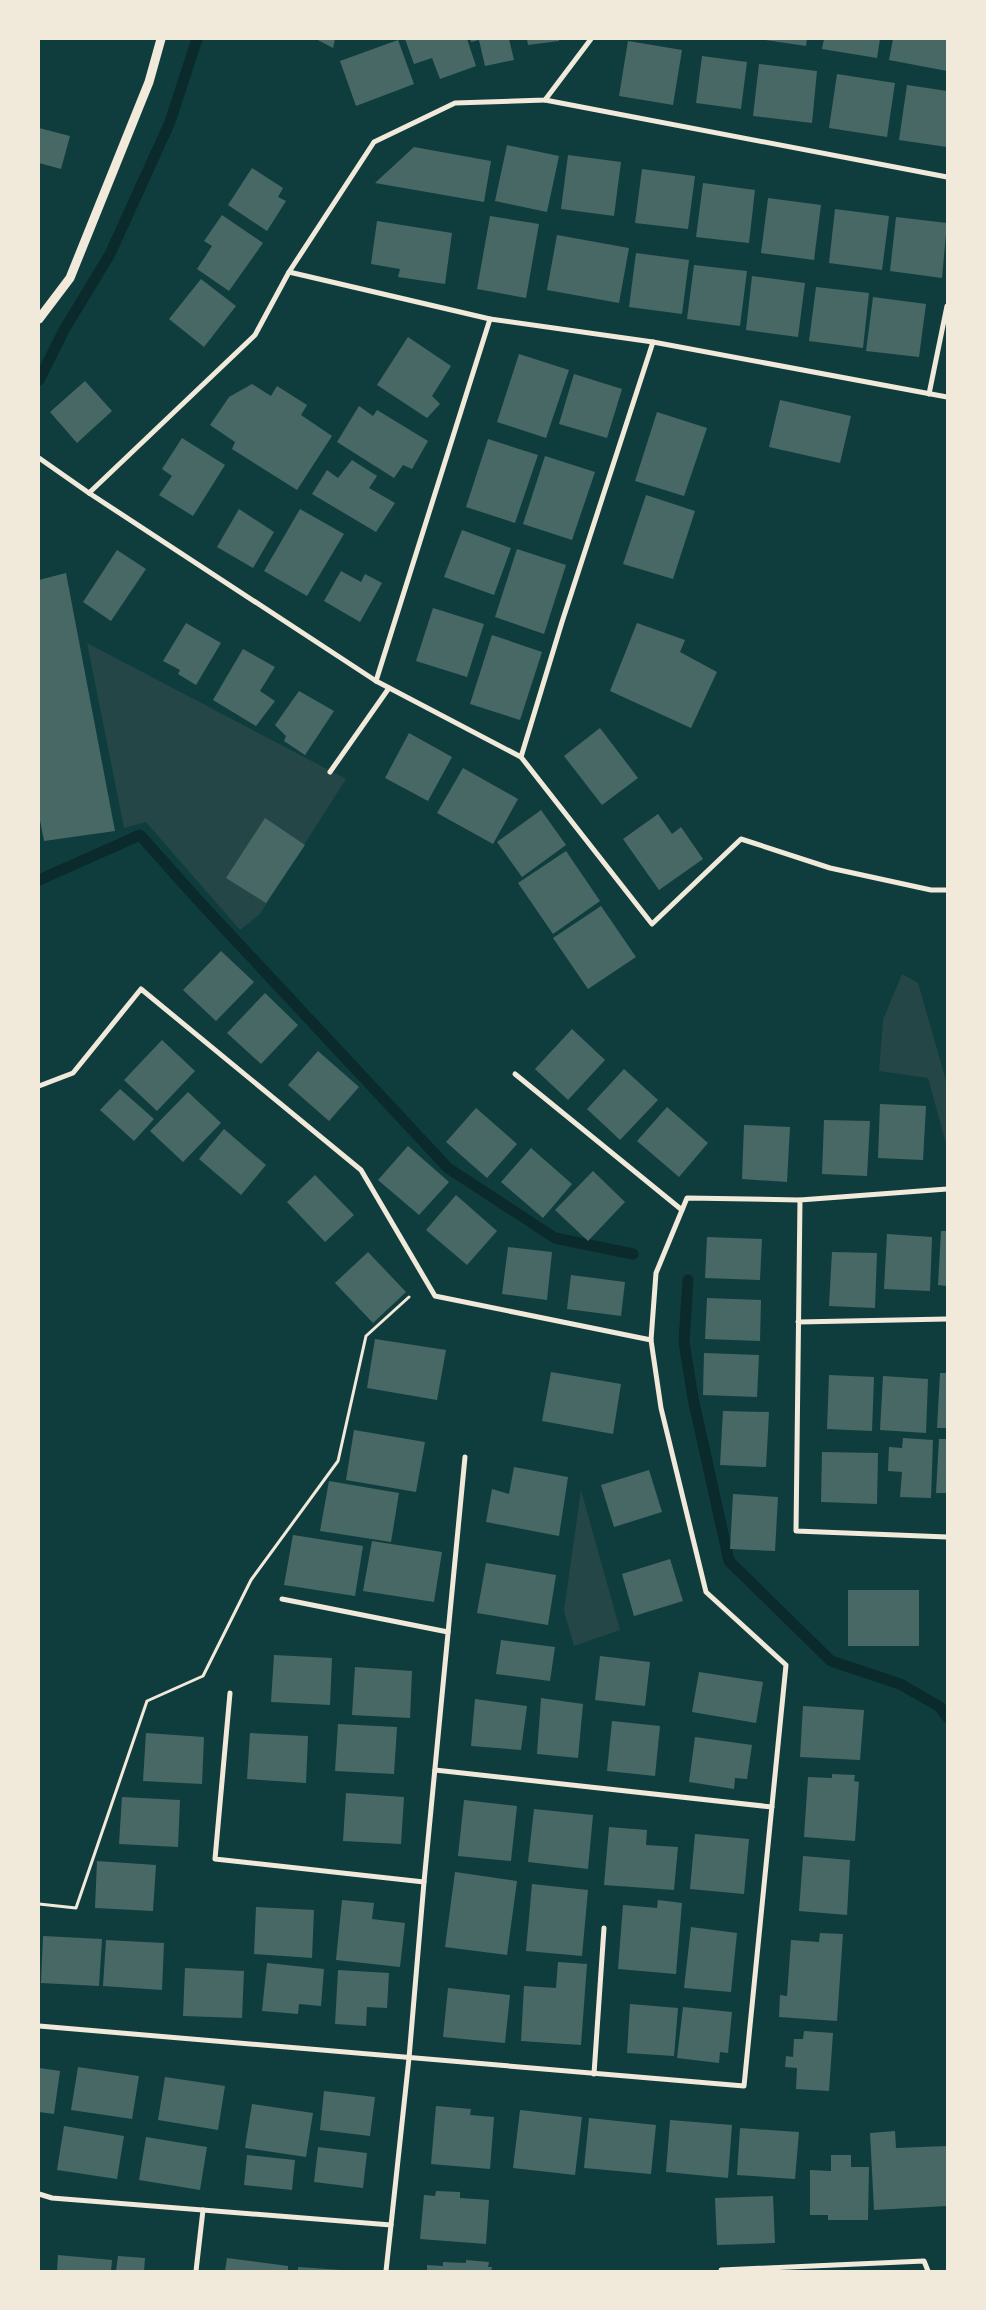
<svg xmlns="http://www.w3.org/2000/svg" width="986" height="2310" font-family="'Public Sans',sans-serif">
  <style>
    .green { fill: #244646 }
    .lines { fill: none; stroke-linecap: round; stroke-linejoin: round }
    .stream { stroke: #0a2a2b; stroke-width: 11 }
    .building { fill: #486865 }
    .path { stroke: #f1e9da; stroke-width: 3 }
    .minor { stroke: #f1e9da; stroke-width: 5 }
    .tertiary { stroke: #f1e9da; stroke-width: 9 }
  </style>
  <rect width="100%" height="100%" fill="#0f3d3e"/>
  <g class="green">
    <path d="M87 643 346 779 260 914 240 930 146 822 124 828Z"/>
    <path d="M902 974 918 983 947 1084V1147L928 1078 879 1071 883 1020Z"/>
    <path d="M581 1490 620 1630 574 1646 564 1611Z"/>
  </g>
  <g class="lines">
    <g class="stream">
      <path d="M39 380 64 330 110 254 170 122 197 39"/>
      <path d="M39 880 140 835 197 899 448 1168 555 1238 633 1254"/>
      <path d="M688 1280 684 1342 693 1398 729 1561 831 1661 900 1684 940 1707 947 1717"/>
    </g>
  </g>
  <g class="building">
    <path d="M316 39H335L333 48Z"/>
    <path d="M405 39H467L476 66 440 79 432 58 414 64Z"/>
    <path d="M470 39H509L514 60 485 66 479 40 471 42Z"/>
    <path d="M527 39H559V41L528 45Z"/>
    <path d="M759 39H807L806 46Z"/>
    <path d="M824 39H880L877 58 822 49Z"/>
    <path d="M893 39H947V71L889 60Z"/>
    <path d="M398 40 414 84 356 106 340 61Z"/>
    <path d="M628 41 682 50 673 105 619 96Z"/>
    <path d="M702 56 747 62 741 109 696 103Z"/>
    <path d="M759 64 817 71 812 123 753 116Z"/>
    <path d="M837 74 895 83 887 137 829 128Z"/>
    <path d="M907 85 947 91V147L899 140Z"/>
    <path d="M39 128 70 136 61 169 39 163Z"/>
    <path d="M507 145 559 156 547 212 495 201Z"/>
    <path d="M414 147 491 161 484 202 375 183Z"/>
    <path d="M568 155 621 162 614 216 561 209Z"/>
    <path d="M252 168 283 188 278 197 286 201 267 231 228 205Z"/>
    <path d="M642 169 695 176 688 229 635 223Z"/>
    <path d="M703 183 755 190 749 243 696 237Z"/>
    <path d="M768 198 821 205 814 260 761 253Z"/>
    <path d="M835 209 889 216 882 270 829 263Z"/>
    <path d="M222 215 263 243 229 291 197 269 212 246 204 241Z"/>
    <path d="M490 216 539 224 526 298 477 289Z"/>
    <path d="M896 217 947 223 942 278 890 271Z"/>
    <path d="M377 221 452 233 445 284 398 277 400 269 371 264Z"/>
    <path d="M557 235 629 248 619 303 547 290Z"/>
    <path d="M636 253 689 260 682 314 629 307Z"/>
    <path d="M694 265 747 271 740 326 687 319Z"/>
    <path d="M752 276 805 283 798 337 746 330Z"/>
    <path d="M201 279 236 306 204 347 169 319Z"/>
    <path d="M816 287 869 293 863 348 809 341Z"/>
    <path d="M873 297 926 304 919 357 866 351Z"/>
    <path d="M408 337 451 366 432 396 440 404 427 418 377 385Z"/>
    <path d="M519 354 569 370 546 438 497 422Z"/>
    <path d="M574 374 622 389 607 438 559 424Z"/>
    <path d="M85 381 112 411 77 443 50 412Z"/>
    <path d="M252 384 271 396 277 386 307 405 301 415 332 436 297 490 232 449 235 442 210 425 229 397Z"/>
    <path d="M780 400 851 416 840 463 769 447Z"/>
    <path d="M359 406 373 416 377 410 428 441 412 469 403 465 394 478 337 442Z"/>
    <path d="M657 412 707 428 684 496 635 481Z"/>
    <path d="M182 438 225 465 193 516 159 495 172 476 162 469Z"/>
    <path d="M488 439 538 455 515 523 466 507Z"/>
    <path d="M545 456 595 472 572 540 523 524Z"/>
    <path d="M352 460 377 476 369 488 395 503 376 532 312 494 327 470 338 478Z"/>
    <path d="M646 495 695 511 673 579 623 564Z"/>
    <path d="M239 509 274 532 253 568 217 547Z"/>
    <path d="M300 509 344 534 307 596 264 571Z"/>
    <path d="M462 530 511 548 494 595 444 577Z"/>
    <path d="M517 549 566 565 544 634 495 617Z"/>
    <path d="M117 550 146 569 111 621 83 602Z"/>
    <path d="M341 571 361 582 365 574 382 583 360 622 324 601Z"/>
    <path d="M66 573 115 831 44 841 39 815V580Z"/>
    <path d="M433 608 484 624 467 677 416 661Z"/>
    <path d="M186 623 221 643 196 685 178 674 180 670 163 661Z"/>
    <path d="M637 623 685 640 680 652 717 672 691 728 610 691Z"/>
    <path d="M492 635 542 652 520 720 470 704Z"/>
    <path d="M243 649 275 667 260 691 275 701 256 726 213 700Z"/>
    <path d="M299 691 334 711 305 755 284 741 286 736 275 725Z"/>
    <path d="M600 728 638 778 602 805 564 756Z"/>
    <path d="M409 733 452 757 428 801 385 778Z"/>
    <path d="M463 768 518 799 493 844 437 813Z"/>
    <path d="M541 810 566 845 522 877 497 842Z"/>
    <path d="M658 814 672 834 681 827 703 859 659 890 623 839Z"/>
    <path d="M265 818 305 845 266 903 226 878Z"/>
    <path d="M566 851 600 901 553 934 518 883Z"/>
    <path d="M601 906 636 957 588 989 553 938Z"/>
    <path d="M221 951 254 982 216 1021 183 990Z"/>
    <path d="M265 993 298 1025 261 1064 227 1033Z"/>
    <path d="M572 1029 605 1060 568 1100 535 1069Z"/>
    <path d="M162 1040 195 1071 157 1111 124 1080Z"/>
    <path d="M318 1051 359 1087 329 1121 288 1085Z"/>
    <path d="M624 1069 658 1100 620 1140 587 1109Z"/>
    <path d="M120 1089 154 1119 134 1141 100 1110Z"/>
    <path d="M188 1092 221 1123 183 1162 150 1131Z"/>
    <path d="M880 1104 926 1106 923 1160 878 1158Z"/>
    <path d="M667 1107 708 1143 679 1177 637 1141Z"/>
    <path d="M476 1108 517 1144 487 1178 446 1142Z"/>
    <path d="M824 1120 870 1121 867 1176 822 1174Z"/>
    <path d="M744 1125 790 1127 787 1182 742 1179Z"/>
    <path d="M224 1129 266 1165 241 1195 199 1159Z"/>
    <path d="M408 1146 449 1182 419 1215 378 1180Z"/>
    <path d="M531 1148 572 1184 543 1218 501 1182Z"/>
    <path d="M593 1171 625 1202 588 1241 555 1210Z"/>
    <path d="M315 1175 354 1215 325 1242 287 1202Z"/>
    <path d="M456 1195 497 1231 467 1265 426 1230Z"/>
    <path d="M941 1231H947V1286L938 1285Z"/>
    <path d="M887 1234 932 1237 930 1291 884 1289Z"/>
    <path d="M707 1237 762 1239 760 1280 705 1278Z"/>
    <path d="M508 1247 552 1252 547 1300 502 1294Z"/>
    <path d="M368 1252 406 1292 373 1323 335 1283Z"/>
    <path d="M832 1252 877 1253 875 1308 829 1306Z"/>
    <path d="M571 1275 625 1282 621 1316 567 1309Z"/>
    <path d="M707 1298 761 1300 760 1341 705 1339Z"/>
    <path d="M375 1339 446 1350 437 1400 367 1388Z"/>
    <path d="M704 1353 759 1355 757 1397 703 1395Z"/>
    <path d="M551 1372 621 1384 613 1434 542 1421Z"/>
    <path d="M940 1373H947V1428H937Z"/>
    <path d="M829 1375 874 1377 872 1431 827 1429Z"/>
    <path d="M883 1376 928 1379 926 1433 880 1430Z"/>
    <path d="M723 1411 769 1412 766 1467 720 1465Z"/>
    <path d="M354 1430 425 1442 416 1492 346 1480Z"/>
    <path d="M903 1438 933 1440 931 1498 900 1497 902 1472 888 1471 889 1447 902 1448Z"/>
    <path d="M939 1439H947V1493H936Z"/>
    <path d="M822 1452 878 1453 877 1504 821 1502Z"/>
    <path d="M514 1467 568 1477 559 1536 486 1522 492 1489 509 1494Z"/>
    <path d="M649 1470 662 1512 614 1527 601 1485Z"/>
    <path d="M329 1481 399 1493 391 1542 320 1531Z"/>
    <path d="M733 1494 778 1497 775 1551 730 1549Z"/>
    <path d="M293 1535 363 1546 355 1596 284 1585Z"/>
    <path d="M372 1541 442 1552 434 1602 363 1591Z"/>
    <path d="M670 1559 683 1601 634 1616 622 1574Z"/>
    <path d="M486 1563 556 1575 548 1625 477 1613Z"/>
    <rect x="848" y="1590" width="71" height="56"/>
    <path d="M501 1640 555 1647 550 1681 496 1674Z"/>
    <path d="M274 1655 332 1658 330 1705 271 1702Z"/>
    <path d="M600 1656 650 1662 645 1706 595 1700Z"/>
    <path d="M355 1667 412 1671 410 1718 352 1715Z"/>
    <path d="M699 1672 763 1682 756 1723 692 1712Z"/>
    <path d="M541 1698 583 1704 578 1758 537 1754Z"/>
    <path d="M475 1699 527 1706 521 1750 471 1746Z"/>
    <path d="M803 1706 864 1710 860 1760 800 1757Z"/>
    <path d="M612 1721 660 1726 655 1776 607 1771Z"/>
    <path d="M338 1724 397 1727 394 1774 335 1771Z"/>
    <path d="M146 1733 204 1737 202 1784 143 1781Z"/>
    <path d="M250 1733 308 1736 306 1783 247 1779Z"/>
    <path d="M695 1737 752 1745 747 1779 735 1778 734 1789 689 1782Z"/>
    <path d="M832 1774 855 1775 854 1781 859 1782 855 1841 804 1837 808 1777 832 1778Z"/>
    <path d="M346 1793 404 1797 401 1844 343 1841Z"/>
    <path d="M122 1797 180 1800 178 1847 119 1844Z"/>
    <path d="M464 1800 517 1806 511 1861 458 1856Z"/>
    <path d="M534 1809 593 1815 588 1869 528 1862Z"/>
    <path d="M609 1827 647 1830 646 1845 678 1847 674 1890 604 1885Z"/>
    <path d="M695 1834 749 1839 744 1894 690 1889Z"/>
    <path d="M803 1856 850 1860 847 1915 799 1911Z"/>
    <path d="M97 1861 156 1865 153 1911 95 1908Z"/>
    <path d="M455 1872 517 1881 507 1955 445 1947Z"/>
    <path d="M532 1884 588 1890 582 1956 526 1951Z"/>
    <path d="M342 1900 374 1903 372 1919 405 1923 400 1967 336 1960Z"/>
    <path d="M658 1900 682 1903 676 1974 618 1969 623 1905 657 1908Z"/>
    <path d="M256 1907 314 1910 312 1958 254 1954Z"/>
    <path d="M691 1927 737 1933 731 1992 684 1988Z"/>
    <path d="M820 1933 843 1934 837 2021 779 2017 780 1995 787 1996 791 1940 819 1942Z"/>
    <path d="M43 1936 102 1939 99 1986 41 1983Z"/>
    <path d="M106 1940 164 1943 162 1990 103 1986Z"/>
    <path d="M558 1962 587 1964 581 2045 521 2041 524 1986 556 1988Z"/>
    <path d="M267 1963 324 1969 321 2006 299 2004 298 2014 262 2011Z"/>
    <path d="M185 1968 244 1971 242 2018 183 2016Z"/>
    <path d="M338 1970 389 1973 387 2008 367 2007 366 2026 335 2024Z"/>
    <path d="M448 1988 510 1995 505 2043 443 2037Z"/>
    <path d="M630 2004 678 2008 674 2056 627 2053Z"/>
    <path d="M683 2007 732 2012 728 2053 720 2052 719 2063 677 2058Z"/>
    <path d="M804 2031 833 2033 829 2091 796 2089 797 2068 785 2067 786 2056 793 2057 794 2039H803Z"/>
    <path d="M78 2067 139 2076 132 2119 71 2110Z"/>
    <path d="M39 2068 60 2071 54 2114 39 2112Z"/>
    <path d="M165 2077 225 2086 218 2130 158 2120Z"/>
    <path d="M324 2091 375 2097 370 2136 320 2130Z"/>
    <path d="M252 2104 313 2113 306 2157 245 2148Z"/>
    <path d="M436 2106 471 2109 470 2115 494 2117 490 2169 431 2164Z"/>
    <path d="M520 2110 582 2117 575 2175 513 2168Z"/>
    <path d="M589 2118 656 2125 651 2174 584 2168Z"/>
    <path d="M670 2120 732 2125 728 2178 666 2172Z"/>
    <path d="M64 2126 124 2136 117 2179 57 2170Z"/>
    <path d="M740 2128 799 2132 795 2179 737 2175Z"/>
    <path d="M895 2131 896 2148 947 2146V2206L874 2210 870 2133Z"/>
    <path d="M146 2137 207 2147 200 2190 139 2180Z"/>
    <path d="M318 2147 367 2153 363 2188 314 2182Z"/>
    <path d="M247 2155 295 2160 292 2190 244 2185Z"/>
    <path d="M831 2155H851V2167H869L868 2220H828V2215H810V2170L831 2171Z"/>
    <path d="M436 2191 460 2192V2198L489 2200 486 2244 420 2239 424 2195 435 2196Z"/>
    <path d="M773 2196 775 2243 717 2245 715 2198Z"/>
    <path d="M58 2255 112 2260 111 2271H57Z"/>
    <path d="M118 2256 145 2258 144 2271H116Z"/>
    <path d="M227 2258 288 2266V2271H225Z"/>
    <path d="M466 2260 489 2262 488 2267H492L491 2271H427V2265L443 2266V2262L466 2263Z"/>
    <path d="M298 2267 341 2270V2271H298Z"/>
  </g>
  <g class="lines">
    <path class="path" d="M39 1904 76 1908 147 1701 203 1676 251 1580 338 1461 366 1336 409 1297"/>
    <g class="minor">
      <path d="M545 100 947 177"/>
      <path d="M289 272 490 319 653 342 947 397"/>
      <path d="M929 394 947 306"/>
      <path d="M39 458 89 493 376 681 521 757 562 622 653 342"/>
      <path d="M89 493 255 335 289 272 374 142 455 103 545 100 591 39"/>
      <path d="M376 681 490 319"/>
      <path d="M521 757 652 924 741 839 830 868 931 890H947"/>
      <path d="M330 772 389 688"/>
      <path d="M515 1074 682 1210"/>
      <path d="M39 1086 73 1073 141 989 361 1170 435 1296 651 1340 661 1408 706 1592 786 1665 744 2086 39 2026"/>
      <path d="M947 1189 800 1200 796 1531 947 1537"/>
      <path d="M798 1322 947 1319"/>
      <path d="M651 1340 656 1273 687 1198 800 1200"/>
      <path d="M282 1599 448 1632"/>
      <path d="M435 1770 772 1807"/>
      <path d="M424 1882 465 1457"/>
      <path d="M594 2074 604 1928"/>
      <path d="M39 2194 52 2198 391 2225 409 2058 424 1882 215 1859 230 1693"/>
      <path d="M721 2270 924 2261 928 2271"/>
      <path d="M196 2271 203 2210"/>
      <path d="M386 2271 391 2225"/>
    </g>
    <path class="tertiary" d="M39 319 70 278 149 82 161 39"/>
  </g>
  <rect width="986" height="2310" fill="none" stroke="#f1e9da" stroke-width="80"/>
</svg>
